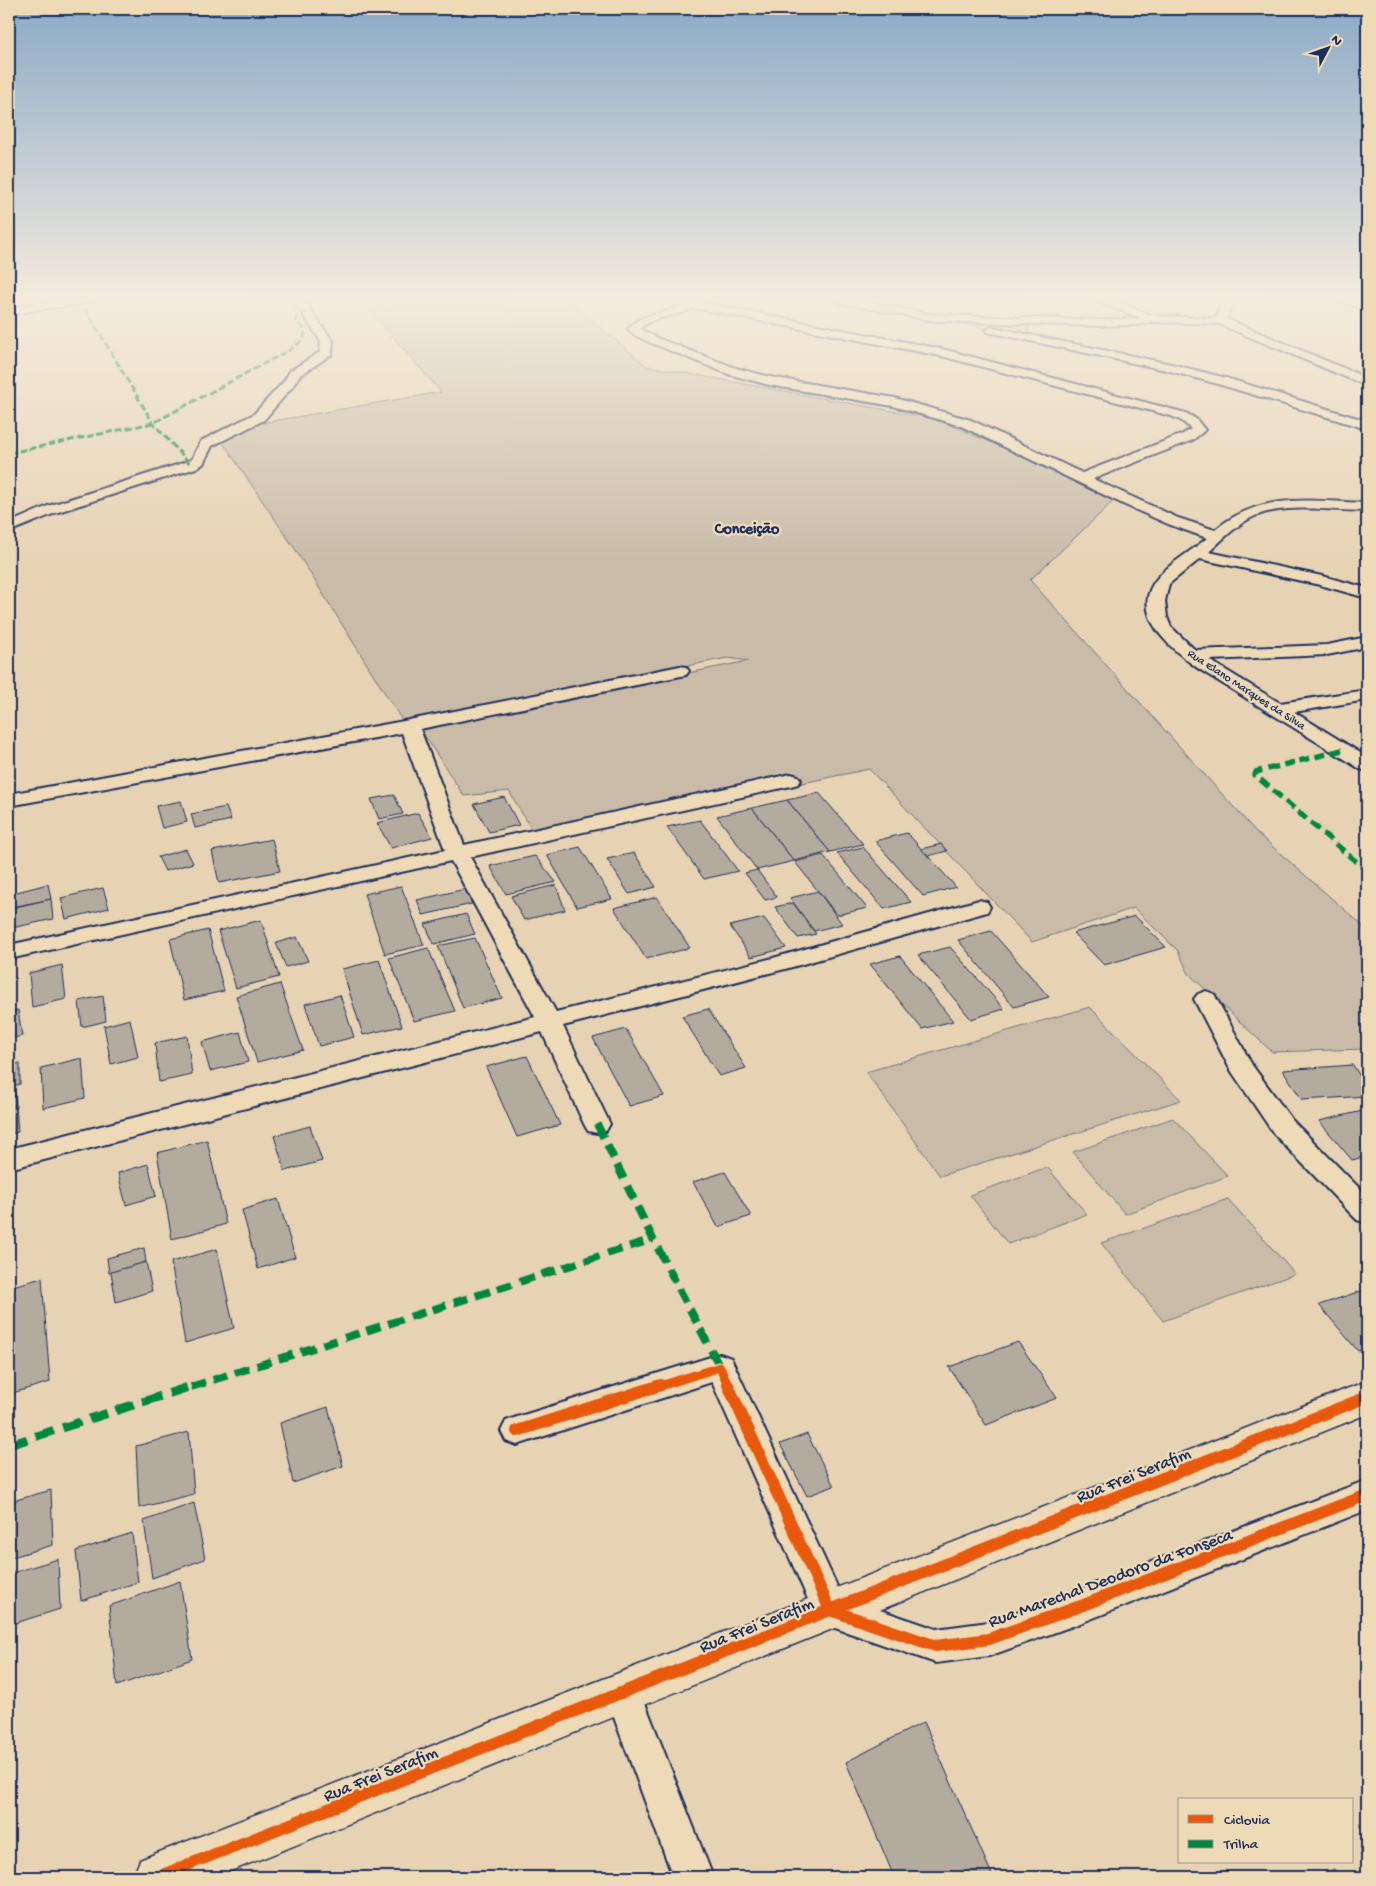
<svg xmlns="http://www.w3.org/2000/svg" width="1376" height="1886" font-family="'Gochi Hand',sans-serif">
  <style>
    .green { fill: #c9bba8; stroke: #727583 }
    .building { fill: #b4ab9f; stroke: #1b2f5e }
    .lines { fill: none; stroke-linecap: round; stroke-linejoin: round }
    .minor-casing { stroke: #1b2f5e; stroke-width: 4 }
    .primary-casing { stroke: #1b2f5e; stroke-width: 3 }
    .minor { fill: #efdab8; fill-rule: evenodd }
    .primary { fill: #efdab8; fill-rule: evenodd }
    .quiet-far3 { stroke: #00873e; stroke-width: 3; stroke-dasharray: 7 3; stroke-linecap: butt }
    .quiet-far2 { stroke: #00873e; stroke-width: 5.5; stroke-dasharray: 11 5.5; stroke-linecap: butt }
    .quiet-far1 { stroke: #00873e; stroke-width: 8; stroke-dasharray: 15 8; stroke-linecap: butt }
    .quiet { stroke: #00873e; stroke-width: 9; stroke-dasharray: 19 9; stroke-linecap: butt }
    .cycleway-far1-casing { stroke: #efdab8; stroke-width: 12 }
    .cycleway-casing { stroke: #efdab8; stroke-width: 15 }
    .cycleway-far1 { stroke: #e8590c; stroke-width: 9 }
    .cycleway { stroke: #e8590c; stroke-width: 12 }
    .labels { text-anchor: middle; stroke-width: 4.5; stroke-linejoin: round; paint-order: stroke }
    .far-street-label { font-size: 12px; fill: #1b2f5e; stroke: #efdab8 }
    .far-district-label { font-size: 16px; font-weight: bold; fill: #1b2f5e; stroke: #efdab8 }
    .near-street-label { font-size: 18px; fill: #1b2f5e; stroke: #efdab8 }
  </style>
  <rect width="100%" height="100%" fill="#e7d3b4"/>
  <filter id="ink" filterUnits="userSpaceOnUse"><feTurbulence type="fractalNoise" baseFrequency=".02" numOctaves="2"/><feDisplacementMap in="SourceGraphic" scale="10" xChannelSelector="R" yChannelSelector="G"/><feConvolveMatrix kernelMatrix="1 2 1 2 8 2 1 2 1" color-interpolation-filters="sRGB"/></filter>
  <g filter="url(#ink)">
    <g class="green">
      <path d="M408 300H567L647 366 936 419 1118 497 1030 580 1257 833 1362 925 1367 935V1052L1365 1049 1272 1052 1189 974 1178 951 1134 908 1032 942 869 769 537 839 509 791 464 796 419 727 748 661 727 658 403 722 295 549 215 431 441 392 365 305Z"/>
      <path d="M939 319 1030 320 1027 337Z"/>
      <path d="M1090 1007 1181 1100 940 1176 866 1072Z"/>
      <path d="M1173 1118 1228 1176 1125 1214 1073 1152Z"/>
      <path d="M1047 1167 1087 1214 1008 1244 970 1195Z"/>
      <path d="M1228 1199 1295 1274 1163 1321 1101 1243Z"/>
    </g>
    <g class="building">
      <path d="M819 793 863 844 830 852 787 800Z"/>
      <path d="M394 795 403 814 379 819 371 799Z"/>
      <path d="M504 797 519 825 489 832 474 804Z"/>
      <path d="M787 800 830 852 794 861 752 808Z"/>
      <path d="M181 801 187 822 162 828 156 806Z"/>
      <path d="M226 807 231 820 195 828 191 814Z"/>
      <path d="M752 808 794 861 757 870 717 816Z"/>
      <path d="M418 813 432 837 391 848 377 823Z"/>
      <path d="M700 820 738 871 704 879 667 827Z"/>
      <path d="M907 833 956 887 923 896 875 841Z"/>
      <path d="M272 839 280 871 219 883 212 851Z"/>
      <path d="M941 844 947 851 928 856 921 849Z"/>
      <path d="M580 847 612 899 577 907 547 855Z"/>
      <path d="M863 847 911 902 884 909 837 853Z"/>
      <path d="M186 849 193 863 165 871 158 857Z"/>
      <path d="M634 853 656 887 629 894 607 859Z"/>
      <path d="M823 855 867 908 837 915 795 862Z"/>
      <path d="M535 856 556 882 506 894 490 866Z"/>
      <path d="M757 870 777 897 765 900 745 873Z"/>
      <path d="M48 884 51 899 12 907 9 894Z"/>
      <path d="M556 885 565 910 524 920 511 896Z"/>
      <path d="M401 886 424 945 385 954 364 894Z"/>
      <path d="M103 888 109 908 66 919 61 898Z"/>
      <path d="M465 889 472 904 423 915 417 900Z"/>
      <path d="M818 891 842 924 814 931 790 898Z"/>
      <path d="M657 897 690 948 646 959 614 908Z"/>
      <path d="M51 899 53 919 12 928 11 908Z"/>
      <path d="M793 903 816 934 798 938 775 907Z"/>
      <path d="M466 914 475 934 434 944 425 924Z"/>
      <path d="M1135 916 1166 947 1104 965 1073 933Z"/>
      <path d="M764 918 786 948 751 957 730 926Z"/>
      <path d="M261 920 279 977 236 988 218 931Z"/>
      <path d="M208 930 224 991 184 1000 170 939Z"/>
      <path d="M991 931 1049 997 1014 1007 958 940Z"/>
      <path d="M297 937 308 961 286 967 276 943Z"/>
      <path d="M475 938 502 998 463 1008 438 946Z"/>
      <path d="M950 947 1004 1009 971 1019 918 955Z"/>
      <path d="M428 948 455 1011 414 1021 389 958Z"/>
      <path d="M900 956 953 1021 922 1029 870 964Z"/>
      <path d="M379 960 402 1026 363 1035 342 969Z"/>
      <path d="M62 965 66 999 32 1007 29 973Z"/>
      <path d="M280 984 303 1050 257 1062 236 996Z"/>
      <path d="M340 995 354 1037 319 1046 305 1004Z"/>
      <path d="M103 996 106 1021 82 1027 79 1001Z"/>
      <path d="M708 1009 746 1068 719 1076 682 1016Z"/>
      <path d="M18 1010 22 1036 9 1039V1012Z"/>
      <path d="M130 1019 138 1057 111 1064 104 1026Z"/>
      <path d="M626 1029 664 1096 629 1106 593 1038Z"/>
      <path d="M240 1032 248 1062 210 1071 202 1042Z"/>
      <path d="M187 1036 192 1075 159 1082 155 1043Z"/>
      <path d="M527 1056 560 1125 517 1137 486 1067Z"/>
      <path d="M82 1058 85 1098 43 1108 41 1068Z"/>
      <path d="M20 1063V1084L9 1087V1066Z"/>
      <path d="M1353 1065 1367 1088V1096L1302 1100 1283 1070Z"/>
      <path d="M15 1092 18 1132 9 1134V1094Z"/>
      <path d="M1367 1110V1156L1352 1160 1319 1121Z"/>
      <path d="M310 1126 322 1161 285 1171 274 1136Z"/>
      <path d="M207 1140 226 1224 172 1239 157 1153Z"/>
      <path d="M148 1164 156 1196 126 1205 118 1173Z"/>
      <path d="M725 1172 751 1216 718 1227 693 1182Z"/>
      <path d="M278 1199 295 1257 258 1269 242 1210Z"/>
      <path d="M144 1248 146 1262 109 1273 107 1258Z"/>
      <path d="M217 1249 234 1328 185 1343 171 1262Z"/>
      <path d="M146 1262 152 1291 116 1302 111 1272Z"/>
      <path d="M42 1278 50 1382 9 1394V1287Z"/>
      <path d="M1367 1289V1347L1358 1351 1319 1305Z"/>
      <path d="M1018 1342 1057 1398 986 1425 949 1367Z"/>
      <path d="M328 1407 343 1466 293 1483 280 1423Z"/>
      <path d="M189 1432 194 1494 139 1508 136 1446Z"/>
      <path d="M807 1434 834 1486 807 1496 780 1444Z"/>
      <path d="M51 1490 53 1545 9 1558V1502Z"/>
      <path d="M194 1503 205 1559 152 1578 144 1521Z"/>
      <path d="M132 1533 138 1582 81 1601 76 1551Z"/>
      <path d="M58 1559 60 1609 9 1625V1574Z"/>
      <path d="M180 1581 192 1659 117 1686 109 1606Z"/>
      <path d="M924 1722 993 1877H894L846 1762Z"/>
      <path d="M1334 1869 1338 1877H1317Z"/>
    </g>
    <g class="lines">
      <g class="minor-casing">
        <g id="minor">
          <path d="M66 300H94L89 303 9 314V308Z"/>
          <path d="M293 300H303L333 341 332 354 299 376 293 386 264 420 212 446 203 464 196 468 58 512 9 532V523L48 506 186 462 192 459 201 441 254 414 284 381 290 371 320 352 321 341Z"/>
          <path d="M688 300H699L698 302 942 349 1186 413 1196 419 1205 430 1193 440 1093 479 1178 518 1215 530C1261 491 1311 501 1367 503V511C1334 511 1286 503 1255 516 1237 524 1223 539 1209 552L1322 576 1367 588V598L1320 585 1200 559 1169 584 1165 601 1167 617 1171 627 1195 650 1327 645 1367 637V647L1327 655 1209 660 1280 703 1367 690V700L1294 712 1367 757V771L1360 769 1346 760 1199 669C1171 649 1126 613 1159 576 1173 561 1192 551 1207 538L1168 524 1125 505 961 426 893 406 769 385 728 374 649 342 634 335 628 329C643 309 671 317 688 300ZM693 308 941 356 1171 416 1182 421 1191 429 1183 434 1082 473 971 420 895 398 770 377 736 368 657 338 640 329C652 315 677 318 693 308Z"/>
          <path d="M835 300H856L935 315 1099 320 1141 318 1097 302 1096 300H1111L1154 316 1216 318 1222 300H1232L1227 319 1367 378V386L1219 324 1153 322 1135 325 1099 326 935 321 840 303Z"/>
          <path d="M1340 300H1357L1367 303V309L1341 302Z"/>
          <path d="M992 327 1171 364 1226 378 1367 421V429L1218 384 1166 370 988 332 986 330Z"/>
          <path d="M680 666 686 667 689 671 686 675 420 729 464 845 791 774 798 776 801 780 798 784 791 786 470 857 556 1012 773 958 979 900 987 902 990 907 987 912 785 969 563 1026 610 1124 606 1131 597 1133 588 1131 584 1124 542 1032 9 1169V1149L535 1017 451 861 9 959V945L445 850 402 733 9 806V794L409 720Z"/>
          <path d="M1206 991 1214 994 1252 1065 1292 1120 1367 1196V1223L1357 1220 1274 1134 1230 1069 1194 999 1198 994Z"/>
          <path d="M720 1354 731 1358 842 1597 936 1629 989 1622 1078 1590 1367 1480V1510L1078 1624 989 1656 936 1663 818 1622 712 1382 517 1445 506 1441 501 1431 506 1421 517 1417Z"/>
          <path d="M623 1675 636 1680 713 1877H673L605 1693 610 1680Z"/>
        </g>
      </g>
      <g class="primary-casing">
        <path id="primary" d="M1367 1381V1414L216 1877H133L140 1860 157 1853Z"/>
      </g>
      <use href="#minor" class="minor"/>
      <use href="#primary" class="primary"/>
      <g class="quiet-far3">
        <path d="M80 300 153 423 191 465"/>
        <path d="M9 453 153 423 295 347 304 338 305 331 297 321V316L308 311"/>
      </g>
      <path class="quiet-far2" d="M1342 750 1256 772 1255 775 1367 871"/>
      <g class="quiet-far1">
        <path d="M597 1124 653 1239 720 1367"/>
        <path d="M191 1387 653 1239"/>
      </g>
      <path class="quiet" d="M9 1445 195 1385"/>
      <g class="cycleway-far1-casing">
        <path id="cycleway-far1" d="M657 1387 720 1367 729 1387"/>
      </g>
      <g class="cycleway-casing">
        <g id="cycleway">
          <path d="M728 1385 830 1610 936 1646 989 1639 1078 1607 1367 1495"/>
          <path d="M517 1431 661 1385"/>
          <path d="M157 1877 1367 1397"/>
        </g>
      </g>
      <use href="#cycleway-far1" class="cycleway-far1"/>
      <use href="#cycleway" class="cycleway"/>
    </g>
  </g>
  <linearGradient id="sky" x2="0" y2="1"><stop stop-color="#8baac7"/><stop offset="0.53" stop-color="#f4ebdd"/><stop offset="1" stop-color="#f4ebdd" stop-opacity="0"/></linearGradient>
  <rect width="1376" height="564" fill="url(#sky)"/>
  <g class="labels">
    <g class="far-street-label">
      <text transform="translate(1247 689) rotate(33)" y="4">Rua Elano Marques da Silva</text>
    </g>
    <g class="far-district-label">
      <text x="747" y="533">Conceição</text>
    </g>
    <g class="near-street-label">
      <text transform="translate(1133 1474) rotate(-22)" y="6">Rua Frei Serafim</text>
      <text transform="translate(1110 1577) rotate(-20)" y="6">Rua Marechal Deodoro da Fonseca</text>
      <text transform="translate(756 1624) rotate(-22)" y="6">Rua Frei Serafim</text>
      <text transform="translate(380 1773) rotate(-22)" y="6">Rua Frei Serafim</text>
    </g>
  </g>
  <rect width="1376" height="1886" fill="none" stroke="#efdab8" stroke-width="30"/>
  <rect x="15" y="15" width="1346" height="1856" fill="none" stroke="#1b2f5e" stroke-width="2" filter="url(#ink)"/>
  <rect x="1178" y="1798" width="175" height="65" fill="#efdab8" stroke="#9a9694"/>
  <rect x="1188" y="1815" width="25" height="8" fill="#e8590c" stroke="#9a9694"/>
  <text x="1224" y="1824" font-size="15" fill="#1b2f5e">Ciclovia</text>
  <rect x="1188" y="1840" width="25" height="8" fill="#00873e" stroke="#9a9694"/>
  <text x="1224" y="1848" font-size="15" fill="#1b2f5e">Trilha</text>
  <g transform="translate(1328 48) rotate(49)" stroke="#efdab8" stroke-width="4" paint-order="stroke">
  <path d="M0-4L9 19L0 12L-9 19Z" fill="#1b2f5e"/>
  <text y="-8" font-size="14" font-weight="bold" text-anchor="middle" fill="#1b2f5e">N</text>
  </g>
</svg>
